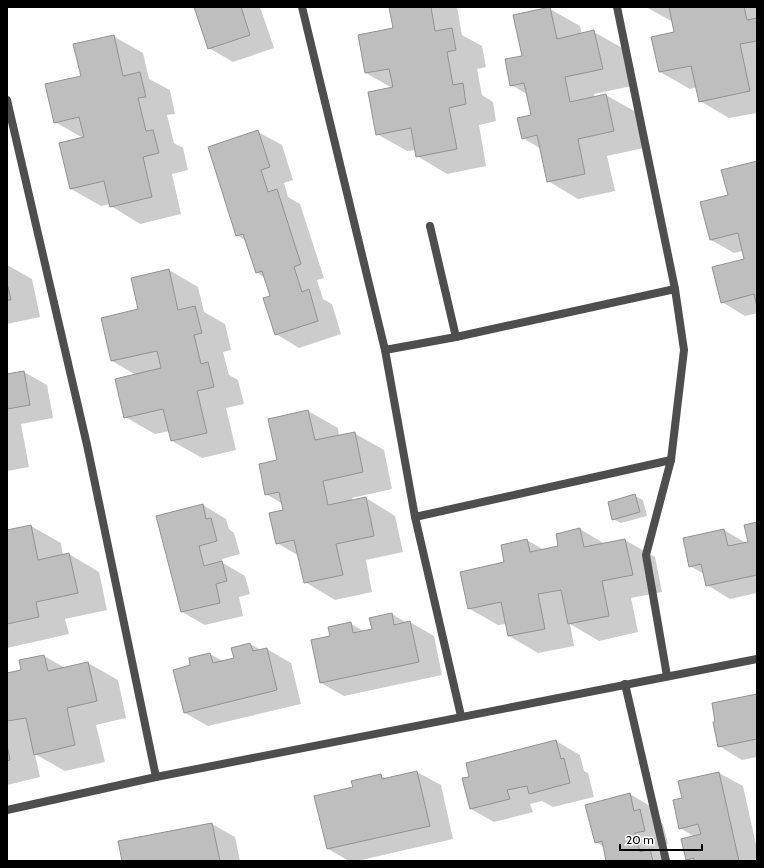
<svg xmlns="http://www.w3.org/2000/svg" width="764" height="868" font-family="Cabin,sans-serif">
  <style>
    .shadow { fill: #0003 }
    .building { fill: #bebebe; stroke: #929292 }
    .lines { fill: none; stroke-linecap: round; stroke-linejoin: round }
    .service { stroke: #4e4e4e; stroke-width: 8 }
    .minor { stroke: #4e4e4e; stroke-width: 8 }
  </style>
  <rect width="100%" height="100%" fill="#fff"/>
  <g class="shadow">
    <path d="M195 7H260L274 48 233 62 209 48Z"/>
    <path d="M390 7H457L462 35 482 46 486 67 477 69 482 95 493 102 496 121 479 125 486 166 447 174 417 156 416 150 407 151 377 134 392 88 366 73 394 29Z"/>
    <path d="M646 7H757V113L729 118 700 101 697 87 690 89 660 72 675 33 673 22Z"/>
    <path d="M550 9 580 26 582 34 594 32 624 49 632 86 594 94 595 98 606 95 636 112 644 148 607 156 615 191 578 199 548 181 541 149 523 138 532 116 527 94 511 85 523 57Z"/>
    <path d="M113 36 143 53 149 79 170 90 175 114 167 115 174 143 183 148 188 170 172 174 181 214 140 224 111 206 110 204 101 206 71 189 61 144 83 138 55 122 82 76Z"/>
    <path d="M258 132 282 145 293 180 284 183 288 197 300 204 324 278 317 280 323 299 332 304 341 334 299 348 276 334 271 296 265 278 256 272 246 241 237 235Z"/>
    <path d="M757 162V313L745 316 722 302 745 260 743 251 734 253 711 240 729 196Z"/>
    <path d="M7 265 32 279 40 317 7 324Z"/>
    <path d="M169 270 198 287 204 312 225 324 231 350 223 352 229 375 238 380 244 404 226 408 236 450 202 458 172 441 170 431 155 434 125 417 136 375 112 361 102 319 139 310Z"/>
    <path d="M24 372 47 385 53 418 21 424 29 467 7 471V375Z"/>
    <path d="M308 411 338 428 339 436 354 433 384 450 392 489 352 498 353 501 366 498 395 516 403 552 366 560 372 592 335 600 305 582 299 556 277 543 284 510 283 504 266 494 278 461Z"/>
    <path d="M635 496 643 500 647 516 621 523 613 519Z"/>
    <path d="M203 505 226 519 229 529 234 533 240 554 222 559 223 563 245 576 250 594 239 597 243 616 205 625 182 612Z"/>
    <path d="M757 523V593L730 599 707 585 704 574 690 566 724 530 746 543H749Z"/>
    <path d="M31 526 61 543 63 555 69 554 99 572 107 610 65 619 69 634 7 648V531Z"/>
    <path d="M580 529 605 544 625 540 655 557 662 592 631 598 638 632 599 641 570 624 574 646 538 653 509 636 506 624 498 625 468 608 505 563 527 540 544 550 559 546Z"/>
    <path d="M392 614 407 623 410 622 434 636 442 675 344 696 321 683 331 637 350 623 365 632 373 630Z"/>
    <path d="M250 644 261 650 267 649 291 663 301 704 208 726 185 713 191 666 210 654 223 661 235 658Z"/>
    <path d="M44 656 65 668 88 663 118 680 126 718 96 725 105 762 65 771 35 754 40 777 7 785V674L22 670Z"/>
    <path d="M757 695V757L742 760 719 746Z"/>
    <path d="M556 741 580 755 584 771 588 773 594 797 553 807 542 801 530 804 533 812 494 822 471 809 470 777Z"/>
    <path d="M417 772 441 785 453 839 357 861H349L328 849 354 788 380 775 387 779Z"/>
    <path d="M719 773 743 786 757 849V861H690L687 859 695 837 680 828 683 799 679 782Z"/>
    <path d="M630 794 653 808 656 820 663 824 668 844 658 846 661 857 668 861H607L604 847 596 842Z"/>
    <path d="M212 824 235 837 240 861H123Z"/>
  </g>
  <g class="building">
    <path d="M194 7H241L250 35 208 49Z"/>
    <path d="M389 7H431L435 31 452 28 456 50 447 52 453 85 463 83 466 104 449 108 457 149 416 157 411 128 376 135 368 92 393 87 389 69 365 73 358 35 393 28Z"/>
    <path d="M550 7 557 39 594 30 603 69 565 77 570 102 606 94 614 131 578 139 585 174 547 182 537 135 522 139 517 118 531 115 524 83 510 86 505 59 522 56 513 15Z"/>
    <path d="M669 7H744L747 20 757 18V41L740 44 750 91 699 102 691 66 659 72 651 37 674 32Z"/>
    <path d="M114 35 123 76 140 72 146 97 138 98 146 131 153 130 159 153 143 157 152 197 110 207 104 181 70 189 59 143 84 137 79 117 54 123 45 84 81 76 73 44Z"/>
    <path d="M258 130 270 167 261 170 268 192 277 189 301 264 294 267 302 292 309 289 318 321 275 335 263 298 270 296 262 271 256 273 243 234 236 236 208 147Z"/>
    <path d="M757 161V307L754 294 721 303 712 267 744 259 738 233 710 240 700 202 728 195 721 170Z"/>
    <path d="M169 269 178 310 195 306 202 333 194 335 201 364 208 362 214 387 197 391 207 433 171 441 163 409 124 418 115 379 161 368 157 351 111 361 101 318 138 309 131 278Z"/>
    <path d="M7 283 11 300H7Z"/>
    <path d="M24 371 30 405 7 409V374Z"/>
    <path d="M308 410 315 440 355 432 363 472 323 481 328 505 366 497 374 536 336 544 343 575 304 583 294 540 276 544 269 513 283 510 279 492 265 495 259 464 277 460 268 419Z"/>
    <path d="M635 494 640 512 612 520 608 502Z"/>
    <path d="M203 504 206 519 211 518 217 541 199 546 204 566 222 561 227 581 216 584 220 603 181 612 156 516Z"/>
    <path d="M757 522V575L706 586 701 564 689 567 683 538 724 529 728 546 748 542 744 525Z"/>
    <path d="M31 525 38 560 69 553 78 593 36 602 39 617 7 624V530Z"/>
    <path d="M580 528 584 547 625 539 633 575 602 581 609 616 568 624 561 590 538 594 545 629 508 636 501 602 468 609 460 572 504 562 501 545 527 539 530 552 558 546 556 534Z"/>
    <path d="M392 613 394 625 410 621 419 662 320 683 311 640 330 636 328 627 351 622 353 633 372 629 369 618Z"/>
    <path d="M250 643 253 651 267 648 277 690 184 713 173 670 190 665 189 658 210 653 213 663 234 658 231 648Z"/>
    <path d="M44 655 48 671 88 662 97 701 67 708 75 745 34 755 26 718 7 721V673L21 670 19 660Z"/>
    <path d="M757 694V739L718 747 713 722H715L712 703Z"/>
    <path d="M556 740 561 759 564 758 570 783 529 794 527 786 507 790 510 799 470 809 462 778 469 777 466 763Z"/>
    <path d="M7 745 10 760 7 761Z"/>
    <path d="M417 771 430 826 327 849 314 796 353 787 351 781 381 774 382 779Z"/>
    <path d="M719 772 739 861H694V858L686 860 681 839 701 834 698 824 679 829 673 800 682 798 678 781Z"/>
    <path d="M630 793 634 811 640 809 645 831 635 833 640 852 650 849 653 861H606L602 841 595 843 585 805Z"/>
    <path d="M212 823 220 861H122L118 841Z"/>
  </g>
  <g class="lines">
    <g class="service">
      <path d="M430 226 456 337"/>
      <path d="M385 350 456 337 675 289"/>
    </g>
    <g class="minor">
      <path d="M302 7 385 350 415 517 461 716"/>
      <path d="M617 7 675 289 684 350 671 460 646 555 667 676"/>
      <path d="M7 100 87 445 156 777"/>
      <path d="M415 517 671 460"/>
      <path d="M625 684 666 861"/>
      <path d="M7 810 156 777 757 659"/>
    </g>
  </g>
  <rect width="764" height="868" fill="none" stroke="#000000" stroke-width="16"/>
  <path d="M620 844v6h82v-6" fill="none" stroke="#000000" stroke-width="2"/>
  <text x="626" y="844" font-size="12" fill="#000000" stroke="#ffffff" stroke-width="3" paint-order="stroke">20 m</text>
</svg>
